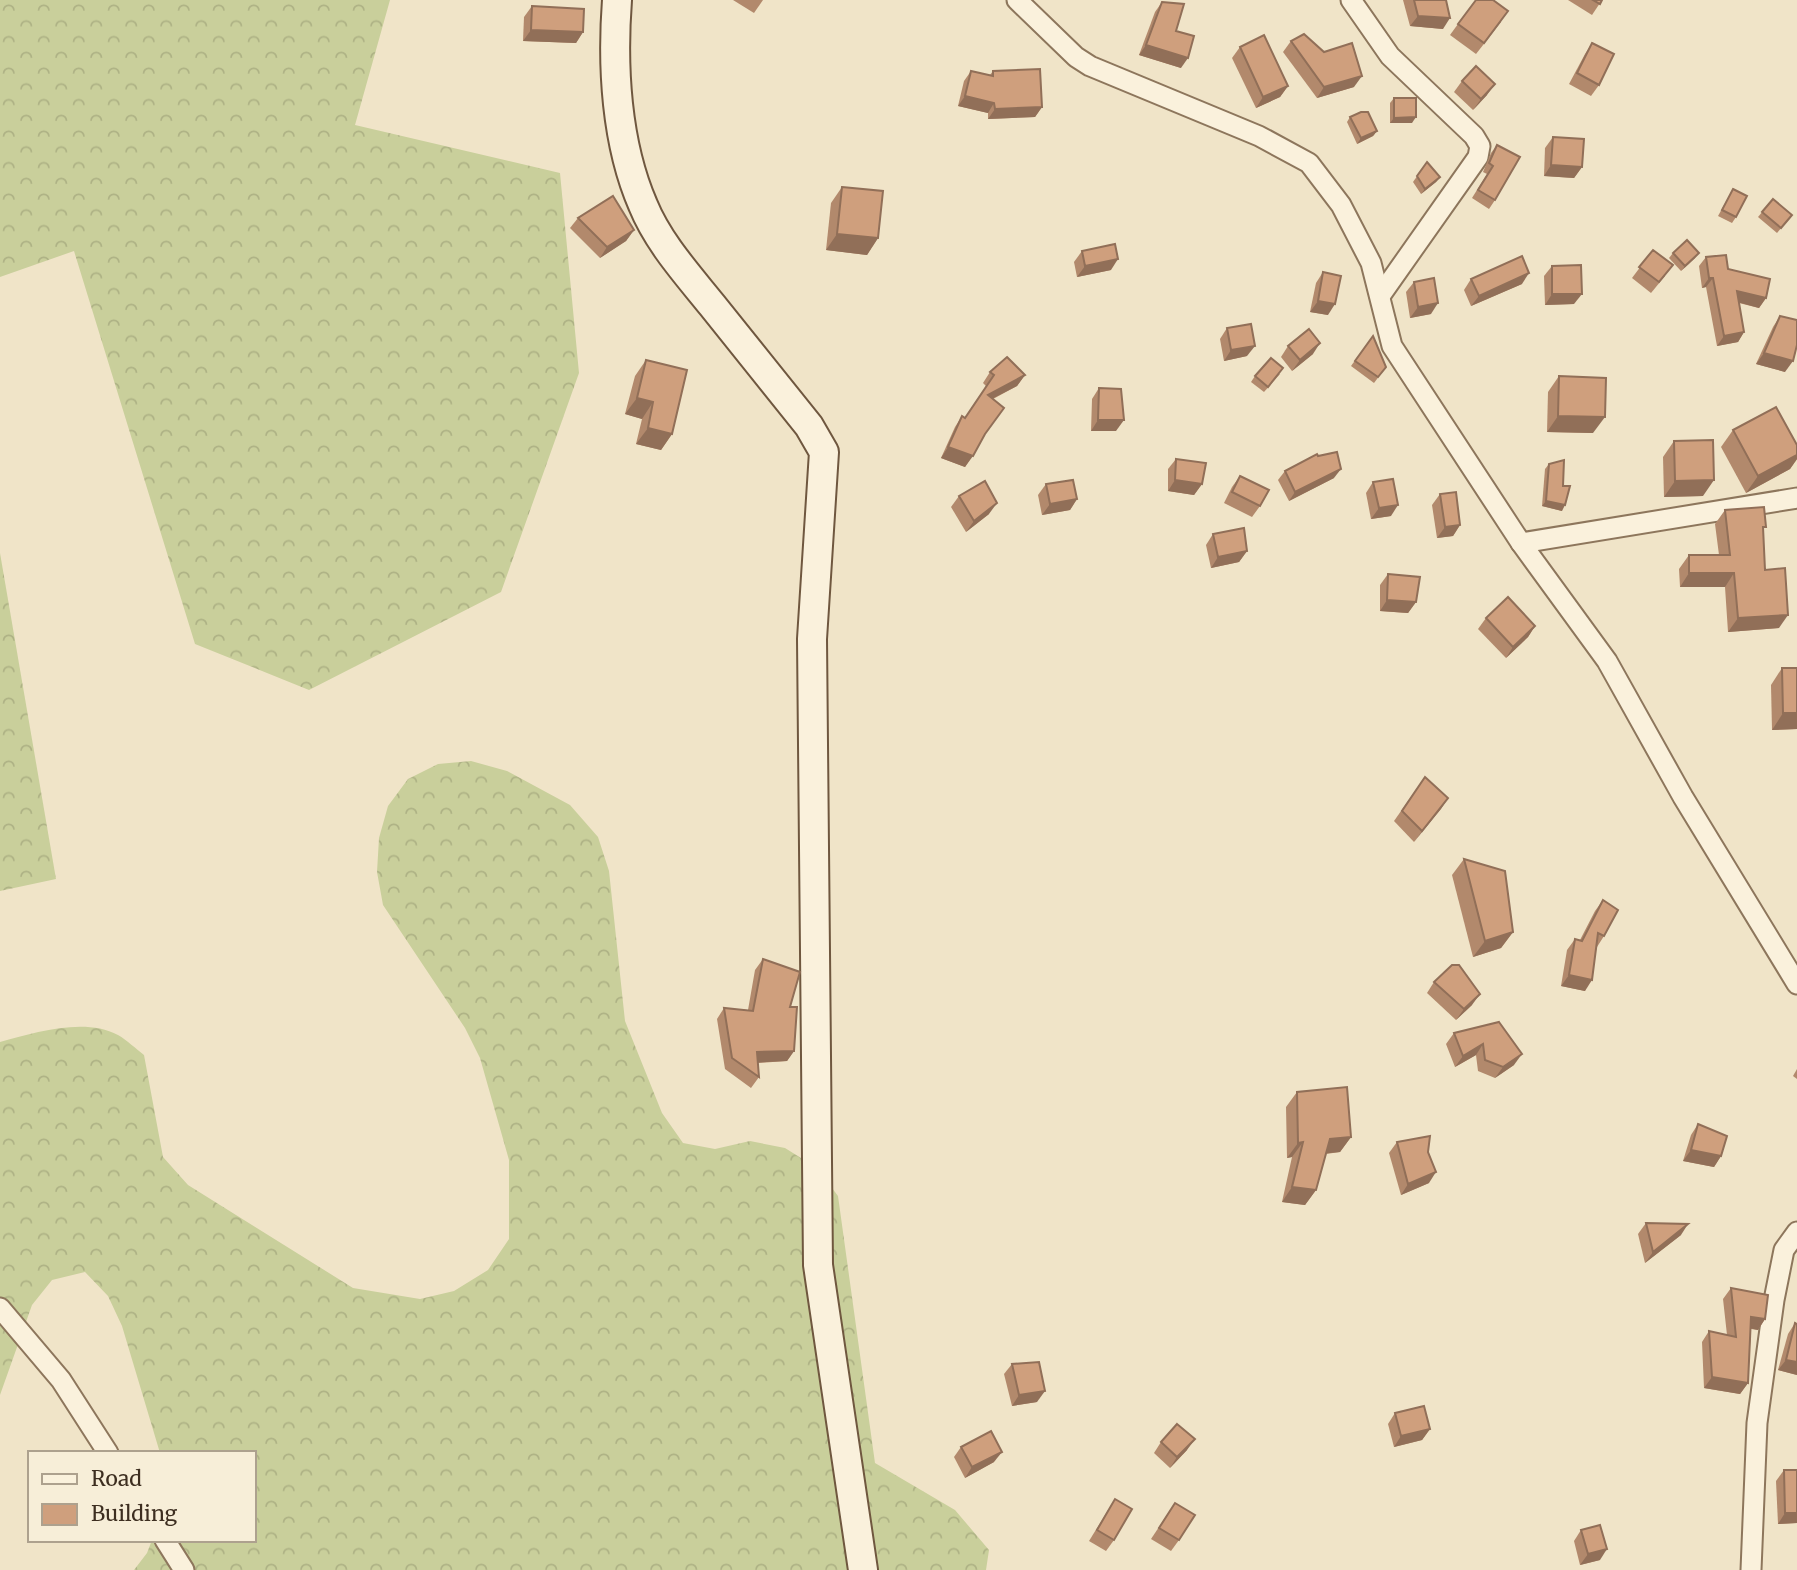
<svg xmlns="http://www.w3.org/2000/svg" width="1797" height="1570" font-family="Merriweather,serif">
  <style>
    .forest { fill: url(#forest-crowns) }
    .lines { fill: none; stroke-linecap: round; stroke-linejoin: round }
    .minor-casing { stroke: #8d765c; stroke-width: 23 }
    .secondary-casing { stroke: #6f573f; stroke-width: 32 }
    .minor { stroke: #faf1dc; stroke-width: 19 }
    .secondary { stroke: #faf1dc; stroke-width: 28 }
    .wall { fill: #b2896c }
    .shaded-wall { fill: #916f58 }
    .building { fill: #cf9f7d; stroke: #916f58; stroke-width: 2 }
  </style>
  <defs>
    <pattern id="forest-crowns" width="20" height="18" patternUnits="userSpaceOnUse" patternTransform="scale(1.75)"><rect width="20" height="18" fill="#c9cf9b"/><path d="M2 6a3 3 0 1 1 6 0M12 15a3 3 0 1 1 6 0" fill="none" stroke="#aeb285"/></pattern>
  </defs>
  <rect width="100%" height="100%" fill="#f0e4c8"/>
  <g class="forest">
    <path d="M0 0H390L355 125 560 173 579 373 501 592 309 690 195 644 74 251 0 277Z"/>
    <path d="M0 553 56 879 0 891Z"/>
    <path d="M471 761 507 771 570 805 598 837 609 871 625 1021 662 1113 683 1143 715 1149 750 1141 785 1148 817 1168 838 1196 875 1463 955 1510 989 1550 986 1570H134L147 1553 152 1540H254V1453H160L122 1326 108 1296 85 1272 52 1280 32 1305 0 1395V1042C34 1033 84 1017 118 1035 127 1040 136 1049 144 1055L163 1157 188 1185 353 1288 420 1299 454 1291 488 1270 509 1239V1160L480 1058 465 1028 383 905 377 872 379 838 388 806 408 779 438 764Z"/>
  </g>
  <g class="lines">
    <g class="minor-casing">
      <g id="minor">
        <path d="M1017 0 1076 57 1090 66 1259 136 1309 163 1341 205 1371 263 1392 346 1521 543 1607 661 1683 797 1797 984"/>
        <path d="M1351 0 1390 56 1474 136 1480 146 1478 157 1380 296"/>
        <path d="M1521 543 1797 498"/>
        <path d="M0 1308 61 1380 108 1453"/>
        <path d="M165 1540 184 1570"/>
        <path d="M1751 1570 1757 1423 1774 1300 1784 1250 1797 1232"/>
      </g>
    </g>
    <g class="secondary-casing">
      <path id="secondary" d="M617 0C612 66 616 143 643 205 658 242 687 274 712 305 744 345 777 386 809 426L824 452 812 639 818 1265 863 1570"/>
    </g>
    <use href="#minor" class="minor"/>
    <use href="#secondary" class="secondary"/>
  </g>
  <g class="wall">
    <path d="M733 0H763L754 13Z"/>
    <path d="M1403 0H1446L1443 29 1410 26Z"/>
    <path d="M1568 0H1602L1592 15Z"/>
    <path d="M1162 2 1176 31 1181 68 1139 55 1155 12Z"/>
    <path d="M532 6 583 32 576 43 523 41 524 17Z"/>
    <path d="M1501 22 1476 54 1450 35 1458 24Z"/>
    <path d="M1291 41 1324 52 1354 87 1317 98 1283 52Z"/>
    <path d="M1592 43 1599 85 1591 96 1569 84 1585 54Z"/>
    <path d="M1240 47 1288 86 1280 97 1256 108 1232 58Z"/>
    <path d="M971 71 990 75 993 71 1042 107 1035 117 988 119V113L958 106 964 81Z"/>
    <path d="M1462 81 1487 95 1473 110 1454 92Z"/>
    <path d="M1394 98 1412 123H1390V103Z"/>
    <path d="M1350 117 1377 131 1373 136 1357 144 1347 122Z"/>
    <path d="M1553 137 1582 167 1574 178 1544 176 1545 148Z"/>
    <path d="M1497 145 1495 200 1489 209 1472 198 1487 174 1483 172 1491 153Z"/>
    <path d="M1427 162 1440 177 1436 182 1421 194 1413 182Z"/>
    <path d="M842 187 878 238 867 255 826 250 831 203Z"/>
    <path d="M1733 189 1736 217 1732 223 1718 216Z"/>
    <path d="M1773 199 1788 220 1777 233 1758 217Z"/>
    <path d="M578 218 634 230 626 241 600 258 570 228Z"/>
    <path d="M1653 250 1665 276 1651 293 1632 278Z"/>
    <path d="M1082 251 1111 270 1077 277 1074 262Z"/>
    <path d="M1673 253 1695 258 1681 271 1669 258Z"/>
    <path d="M1706 257 1728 269 1766 298 1759 308 1739 303 1744 332 1738 342 1717 346 1706 287 1702 288 1699 266Z"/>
    <path d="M1552 266 1574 304 1545 305 1544 276Z"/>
    <path d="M1323 272 1328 315 1310 312 1316 283Z"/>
    <path d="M1471 279 1522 284 1471 306 1464 290Z"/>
    <path d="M1414 282 1431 314 1410 318 1406 292Z"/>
    <path d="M1780 316 1785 372 1756 364 1773 327Z"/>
    <path d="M1227 328 1247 356 1224 361 1220 339Z"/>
    <path d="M1373 336 1386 367 1374 383 1351 366Z"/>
    <path d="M1288 346 1313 354 1292 371 1281 357Z"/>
    <path d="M646 360 672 434 661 450 636 444 642 419 625 414 635 376Z"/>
    <path d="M990 372 1025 375 1017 386 993 399 984 436 965 467 941 458 955 427 962 416 965 418 986 386 983 383Z"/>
    <path d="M1280 374 1264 392 1251 382 1255 376Z"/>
    <path d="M1559 376 1593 433 1547 432 1548 392Z"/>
    <path d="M1099 388 1116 431H1091L1092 399Z"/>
    <path d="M1733 430 1797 445V459L1790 469 1746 493 1721 447Z"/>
    <path d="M1674 441 1703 496 1664 497 1663 457Z"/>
    <path d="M1176 459 1202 484 1194 495 1168 491V469Z"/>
    <path d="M1549 464 1563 486 1562 511 1542 506 1545 469Z"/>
    <path d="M1285 471 1334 478 1289 501 1278 480Z"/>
    <path d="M1240 476 1260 506 1252 517 1224 503 1232 487Z"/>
    <path d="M1373 482 1391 516 1371 519 1366 493Z"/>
    <path d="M1046 484 1077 499 1070 510 1042 515 1038 495Z"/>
    <path d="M1440 494 1460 525 1453 536 1437 538 1432 505Z"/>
    <path d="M959 496 989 514 966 532 951 507Z"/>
    <path d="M1725 510 1763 531 1765 570 1779 628 1728 632 1725 587H1680L1679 569 1689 555H1719L1715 524Z"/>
    <path d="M1213 534 1247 551 1239 562 1211 568 1206 545Z"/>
    <path d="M1388 574 1416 602 1408 613 1380 611V585Z"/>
    <path d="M1486 618 1535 626 1528 637 1506 658 1478 629Z"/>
    <path d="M1782 668H1797V729L1772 730 1771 685Z"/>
    <path d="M1425 777 1448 798 1414 842 1394 821Z"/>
    <path d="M1464 859 1513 932 1501 948 1473 957 1452 875Z"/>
    <path d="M1603 900 1604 936 1597 947 1585 991 1561 986 1567 950 1575 939 1580 940 1595 911Z"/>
    <path d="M763 959 790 1007 794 1051 787 1061 758 1063 759 1077 751 1088 725 1069 717 1019 724 1008 748 1010 755 970Z"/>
    <path d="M1434 982 1472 1005 1456 1020 1427 993Z"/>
    <path d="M1499 1022 1514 1065 1495 1078 1478 1071 1476 1055 1455 1067 1446 1044 1454 1033Z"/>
    <path d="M1797 1069V1079L1793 1076Z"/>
    <path d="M1297 1092 1351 1137 1340 1152 1326 1154 1316 1190 1305 1205 1282 1202 1292 1157 1287 1158 1286 1107Z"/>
    <path d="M1698 1124 1721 1156 1714 1167 1683 1161 1691 1135Z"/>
    <path d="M1397 1142 1428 1152 1429 1183 1401 1195 1389 1153Z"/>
    <path d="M1646 1223 1681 1235 1645 1263 1638 1234Z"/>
    <path d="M1731 1288 1765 1319 1758 1330 1751 1329 1748 1383 1740 1394 1704 1388 1702 1342 1709 1331 1727 1335 1723 1299Z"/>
    <path d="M1795 1323 1797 1375 1778 1370 1788 1334Z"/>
    <path d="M1012 1364 1037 1402 1012 1406 1004 1374Z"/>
    <path d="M1395 1413 1430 1429 1422 1440 1394 1447 1388 1424Z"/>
    <path d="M1161 1442 1187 1450 1170 1468 1154 1453Z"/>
    <path d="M961 1447 994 1462 965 1478 954 1457Z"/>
    <path d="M1784 1470 1797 1523 1778 1524 1776 1481Z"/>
    <path d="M1115 1499 1114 1540 1106 1551 1089 1541Z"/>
    <path d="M1175 1503 1179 1540 1171 1551 1151 1539Z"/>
    <path d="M1581 1530 1600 1560 1580 1565 1574 1541Z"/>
  </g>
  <g class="shaded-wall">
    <path d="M1418 16 1450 18 1443 29 1410 26Z"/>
    <path d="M531 30 583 32 576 43 523 41Z"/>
    <path d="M1146 45 1188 58 1181 68 1139 55Z"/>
    <path d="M1362 76 1354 87 1317 98 1324 87Z"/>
    <path d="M1495 84 1487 95 1473 110 1481 99Z"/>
    <path d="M1288 86 1280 97 1256 108 1263 97Z"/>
    <path d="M965 96 994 103 988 113 958 106Z"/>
    <path d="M1042 107 1035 117 988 119 995 109Z"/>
    <path d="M1416 117 1412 123H1390L1394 118Z"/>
    <path d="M1377 131 1373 136 1357 144 1361 138Z"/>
    <path d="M1551 165 1582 167 1574 178 1544 176Z"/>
    <path d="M1440 177 1436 182 1421 194 1425 189Z"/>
    <path d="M634 230 626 241 600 258 607 247Z"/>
    <path d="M837 234 878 238 867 255 826 250Z"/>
    <path d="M1699 253 1695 258 1681 271 1685 266Z"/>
    <path d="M1118 259 1111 270 1077 277 1085 266Z"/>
    <path d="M1529 273 1522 284 1471 306 1479 296Z"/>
    <path d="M1709 278H1713L1706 287 1702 288Z"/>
    <path d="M1737 291 1766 298 1759 308 1730 300Z"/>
    <path d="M1552 294H1582L1574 304 1545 305Z"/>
    <path d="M1318 301 1335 304 1328 315 1310 312Z"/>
    <path d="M1438 303 1431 314 1410 318 1418 307Z"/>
    <path d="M1744 332 1738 342 1717 346 1724 336Z"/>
    <path d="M1320 343 1313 354 1292 371 1300 360Z"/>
    <path d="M1255 346 1247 356 1224 361 1231 350Z"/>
    <path d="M1764 353 1793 361 1785 372 1756 364Z"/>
    <path d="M1025 375 1017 386 980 405 988 395Z"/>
    <path d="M637 398 653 402 642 419 625 414Z"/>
    <path d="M1558 416 1605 417 1593 433 1547 432Z"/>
    <path d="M1098 420H1124L1116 431H1091Z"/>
    <path d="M648 428 672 434 661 450 636 444Z"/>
    <path d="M948 447 973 456 965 467 941 458Z"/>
    <path d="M1797 455V459L1790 469 1746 493 1758 476Z"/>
    <path d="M1341 469 1334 478 1289 501 1295 492Z"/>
    <path d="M1175 480 1202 484 1194 495 1168 491Z"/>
    <path d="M1714 480 1703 496 1664 497 1675 481Z"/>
    <path d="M1077 499 1070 510 1042 515 1050 504Z"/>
    <path d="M1546 501 1565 505 1562 511 1542 506Z"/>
    <path d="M997 503 989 514 966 532 974 521Z"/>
    <path d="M1398 505 1391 516 1371 519 1379 508Z"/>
    <path d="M1460 525 1453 536 1437 538 1445 527Z"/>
    <path d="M1247 551 1239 562 1211 568 1218 557Z"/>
    <path d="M1689 573H1734L1725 587H1680Z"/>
    <path d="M1387 600 1416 602 1408 613 1380 611Z"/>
    <path d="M1788 615 1779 628 1728 632 1738 618Z"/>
    <path d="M1535 626 1528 637 1506 658 1513 647Z"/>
    <path d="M1783 713H1797V729L1772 730Z"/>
    <path d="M1448 798 1441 809 1414 842 1422 831Z"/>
    <path d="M1513 932 1501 948 1473 957 1485 941Z"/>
    <path d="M1569 975 1592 980 1585 991 1561 986Z"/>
    <path d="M1480 994 1472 1005 1456 1020 1464 1009Z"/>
    <path d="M1483 1044 1476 1055 1455 1067 1463 1056Z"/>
    <path d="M794 1051 787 1061 750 1063 757 1052Z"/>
    <path d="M1522 1054 1514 1065 1495 1078 1503 1067Z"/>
    <path d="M1351 1137 1340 1152 1320 1154 1330 1139Z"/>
    <path d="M1303 1142 1292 1157 1287 1158 1298 1143Z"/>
    <path d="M1691 1150 1721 1156 1714 1167 1683 1161Z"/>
    <path d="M1436 1172 1429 1183 1401 1195 1408 1184Z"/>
    <path d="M1292 1187 1316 1190 1305 1205 1282 1202Z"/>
    <path d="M1688 1224 1681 1235 1645 1263 1653 1252Z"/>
    <path d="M1751 1317 1765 1319 1758 1330 1744 1327Z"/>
    <path d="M1786 1360 1797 1362V1375L1778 1370Z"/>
    <path d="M1712 1377 1748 1383 1740 1394 1704 1388Z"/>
    <path d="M1045 1391 1037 1402 1012 1406 1019 1395Z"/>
    <path d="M1430 1429 1422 1440 1394 1447 1401 1436Z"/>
    <path d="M1195 1439 1187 1450 1170 1468 1177 1457Z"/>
    <path d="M1002 1452 994 1462 965 1478 972 1467Z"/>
    <path d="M1785 1513H1797V1523L1778 1524Z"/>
    <path d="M1607 1549 1600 1560 1580 1565 1588 1554Z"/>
  </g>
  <g class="building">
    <path d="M1414 0H1446L1450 18 1418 16Z"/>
    <path d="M1476 0H1493L1508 11 1484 43 1458 24Z"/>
    <path d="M1593 0H1602L1600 4Z"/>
    <path d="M1162 2 1184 4 1176 31 1194 36 1188 58 1146 45Z"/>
    <path d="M532 6 584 9 583 32 531 30Z"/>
    <path d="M1304 34 1324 52 1352 43 1362 76 1324 87 1291 41Z"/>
    <path d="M1264 35 1288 86 1263 97 1240 47Z"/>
    <path d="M1592 43 1614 54 1599 85 1577 73Z"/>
    <path d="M1476 66 1495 84 1481 99 1462 81Z"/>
    <path d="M1040 69 1042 107 995 109 994 103 965 96 971 71 993 76V71Z"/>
    <path d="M1394 98H1416V117L1394 118Z"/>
    <path d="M1361 112H1368L1377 131 1361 138 1350 117Z"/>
    <path d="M1553 137 1584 139 1582 167 1551 165Z"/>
    <path d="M1497 145 1520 157 1495 200 1478 190 1493 166 1489 163Z"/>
    <path d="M1427 162 1440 177 1425 189 1417 176Z"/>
    <path d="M842 187 883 191 878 238 837 234Z"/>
    <path d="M1733 189 1747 196 1736 217 1722 210Z"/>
    <path d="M613 196 634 230 607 247 578 218Z"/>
    <path d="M1773 199 1792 215 1781 228 1762 212Z"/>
    <path d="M1687 240 1699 253 1685 266 1673 253Z"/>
    <path d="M1115 244 1118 259 1085 266 1082 251Z"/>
    <path d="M1653 250 1673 265 1659 282 1639 267Z"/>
    <path d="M1726 255 1728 269 1770 279 1766 298 1737 291 1744 332 1724 336 1713 278H1709L1706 257Z"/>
    <path d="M1522 256 1529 273 1479 296 1471 279Z"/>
    <path d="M1581 265 1582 294H1552V266Z"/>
    <path d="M1323 272 1341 276 1335 304 1318 301Z"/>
    <path d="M1434 278 1438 303 1418 307 1414 282Z"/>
    <path d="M1780 316 1797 320V345L1793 361 1764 353Z"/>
    <path d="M1251 324 1255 346 1231 350 1227 328Z"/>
    <path d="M1309 329 1320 343 1300 360 1288 346Z"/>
    <path d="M1373 336 1386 367 1378 377 1355 361Z"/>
    <path d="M1007 357 1025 375 988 395 1004 408 985 434 973 456 948 447 962 416 965 418 994 375 990 372Z"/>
    <path d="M1271 358 1283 368 1268 387 1255 376Z"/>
    <path d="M646 360 687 370 672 434 648 428 653 402 637 398Z"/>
    <path d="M1559 376 1606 378 1605 417 1558 416Z"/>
    <path d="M1099 388 1121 389 1124 420H1098Z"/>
    <path d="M1776 407 1797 445V455L1758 476 1733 430Z"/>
    <path d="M1713 440 1714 480 1675 481 1674 441Z"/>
    <path d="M1337 452 1341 469 1295 492 1285 471 1317 454 1318 456Z"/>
    <path d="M1176 459 1206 463 1202 484 1175 480Z"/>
    <path d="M1564 460 1563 486H1570L1565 505 1546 501 1549 464Z"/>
    <path d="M1240 476 1269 490 1260 506 1232 492Z"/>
    <path d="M1393 479 1398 505 1379 508 1373 482Z"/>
    <path d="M1073 480 1077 499 1050 504 1046 484Z"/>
    <path d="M985 481 997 503 974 521 959 496Z"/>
    <path d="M1456 492 1460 525 1445 527 1440 494Z"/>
    <path d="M1764 507 1766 527H1763L1765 570 1785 568 1788 615 1738 618 1734 573H1689V555H1730L1725 510Z"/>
    <path d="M1244 528 1247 551 1218 557 1213 534Z"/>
    <path d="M1388 574 1420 577 1416 602 1387 600Z"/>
    <path d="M1508 597 1535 626 1513 647 1486 618Z"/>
    <path d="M1782 668H1797V713H1783Z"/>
    <path d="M1425 777 1448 798 1422 831 1402 811Z"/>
    <path d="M1464 859 1505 871 1513 932 1485 941Z"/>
    <path d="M1603 900 1618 910 1604 936 1598 933 1592 980 1569 975 1575 939 1582 941Z"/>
    <path d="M763 959 800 972 790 1007H797L794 1051 757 1052 759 1077 732 1058 724 1008 753 1011Z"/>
    <path d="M1452 965H1459L1480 994 1464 1009 1434 982Z"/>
    <path d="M1499 1022 1522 1054 1503 1067 1485 1060 1483 1044 1463 1056 1454 1033Z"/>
    <path d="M1347 1087 1351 1137 1330 1139 1316 1190 1292 1187 1303 1142 1298 1143 1297 1092Z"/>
    <path d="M1698 1124 1727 1136 1721 1156 1691 1150Z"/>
    <path d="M1430 1136 1428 1152 1436 1172 1408 1184 1397 1142Z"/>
    <path d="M1646 1223 1688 1224 1653 1252Z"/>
    <path d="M1731 1288 1768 1295 1765 1319 1751 1317 1748 1383 1712 1377 1709 1331 1736 1337Z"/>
    <path d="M1795 1323 1797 1324V1362L1786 1360Z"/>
    <path d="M1039 1362 1045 1391 1019 1395 1012 1364Z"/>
    <path d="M1424 1406 1430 1429 1401 1436 1395 1413Z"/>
    <path d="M1177 1424 1195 1439 1177 1457 1161 1442Z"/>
    <path d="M991 1431 1002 1452 972 1467 961 1447Z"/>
    <path d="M1784 1470H1797V1513H1785Z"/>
    <path d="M1115 1499 1132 1509 1114 1540 1097 1530Z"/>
    <path d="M1175 1503 1195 1515 1179 1540 1159 1528Z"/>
    <path d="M1600 1525 1607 1549 1588 1554 1581 1530Z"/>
  </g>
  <rect x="28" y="1451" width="228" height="91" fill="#f7eed8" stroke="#ada18e" stroke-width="2"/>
  <rect x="42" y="1474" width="35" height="10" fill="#faf1dc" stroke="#ada18e" stroke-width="2"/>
  <text x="91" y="1486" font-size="21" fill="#3d2e20">Road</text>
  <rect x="42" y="1504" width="35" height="21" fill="#cf9f7d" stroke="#ada18e" stroke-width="2"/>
  <text x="91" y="1521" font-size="21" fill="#3d2e20">Building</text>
</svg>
